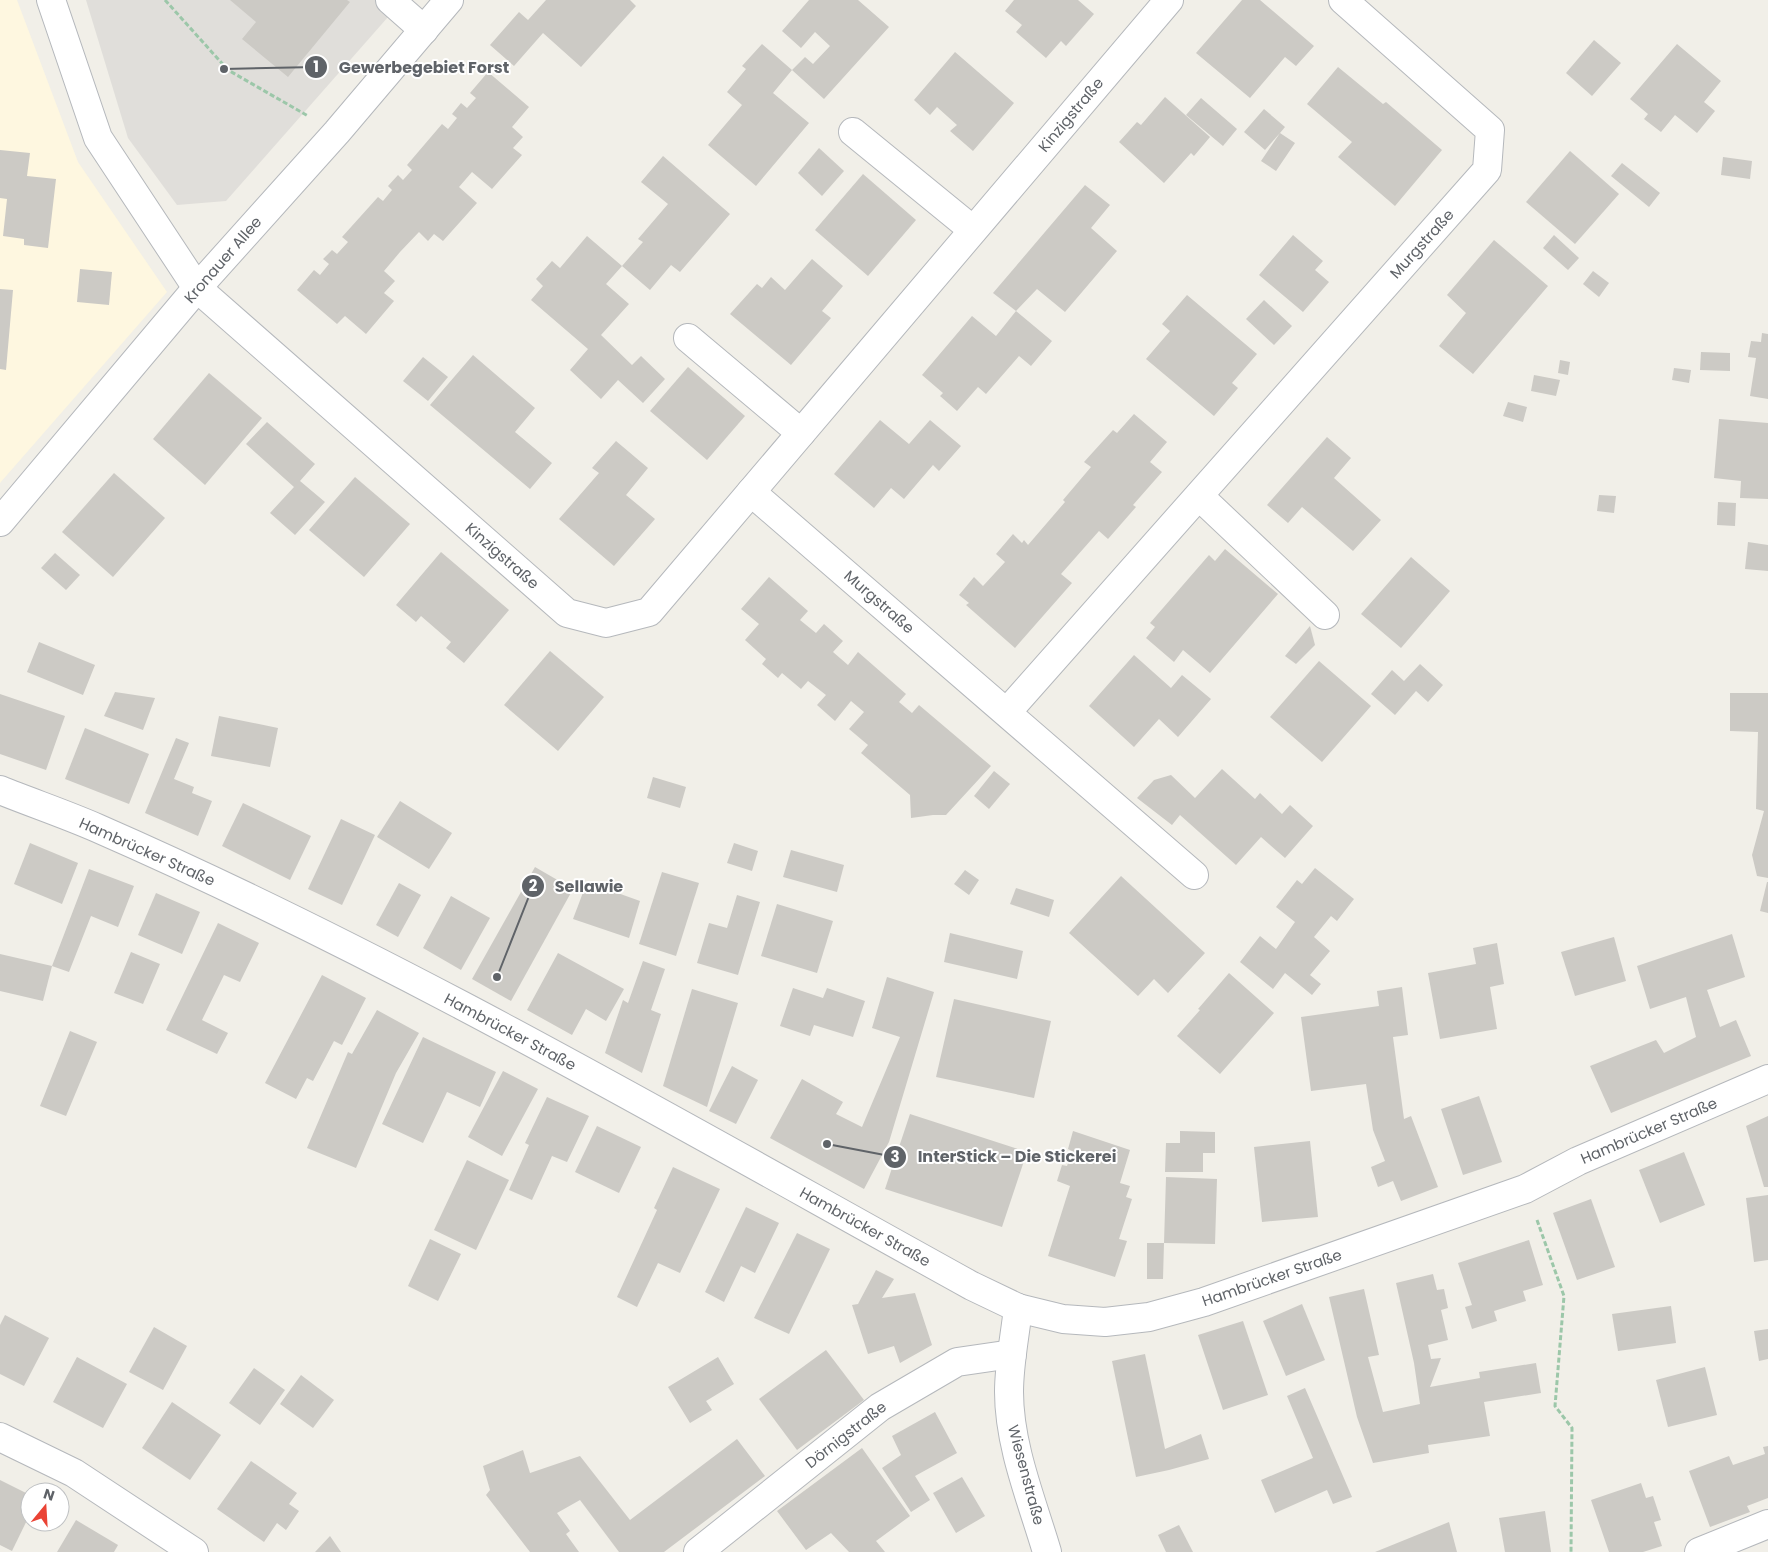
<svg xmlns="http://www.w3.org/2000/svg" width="1768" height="1552" font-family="Poppins,sans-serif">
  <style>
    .commercial { fill: #fef7e0 }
    .industrial { fill: #e0deda }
    .building { fill: #cccac5 }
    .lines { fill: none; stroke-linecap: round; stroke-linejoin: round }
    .minor-casing { stroke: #b5b8bc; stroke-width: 30 }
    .path { stroke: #9cc7a9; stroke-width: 3; stroke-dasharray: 5 2.5; stroke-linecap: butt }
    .minor { stroke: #fff; stroke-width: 28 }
    .labels { text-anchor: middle; stroke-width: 4; stroke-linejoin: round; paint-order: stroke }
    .street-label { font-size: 15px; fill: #5f6368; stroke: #fff }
    .leader { fill: none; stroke: #5f6368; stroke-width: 2 }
    .callout-dot { fill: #5f6368; stroke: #fff; stroke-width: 2 }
    .mark-label { font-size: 15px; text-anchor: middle; font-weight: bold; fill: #fff }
    .callout-label { font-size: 16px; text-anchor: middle; font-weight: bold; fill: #5f6368; stroke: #fff; stroke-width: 4; stroke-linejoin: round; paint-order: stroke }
  </style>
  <rect width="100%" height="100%" fill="#f1efe8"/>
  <path class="commercial" d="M0 0H17L78 162 167 292 0 483Z"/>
  <path class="industrial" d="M86 0H403L226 201 177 205 128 138Z"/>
  <g class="building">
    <path d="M230 0H347L350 2 288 77 242 39 256 22Z"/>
    <path d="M546 0H630L636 6 581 67 543 33 514 66 490 45 519 12 528 20Z"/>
    <path d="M809 0H858L889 27 824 99 792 70 805 57 813 64 830 46 815 32 801 48 782 31Z"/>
    <path d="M1014 0H1078L1094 14 1066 46 1061 41 1046 58 1016 32 1022 25 1005 11Z"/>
    <path d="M1242 0H1260L1314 46 1296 66 1285 57 1250 98 1196 53Z"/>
    <path d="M1594 40 1621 63 1592 96 1566 73Z"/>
    <path d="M762 44 792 70 773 93 809 123 756 186 708 145 742 105 727 92 746 69 742 66Z"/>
    <path d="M1677 44 1721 81 1704 102 1715 111 1697 133 1675 115 1661 132 1644 119 1648 114 1630 99Z"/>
    <path d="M955 52 1014 103 973 151 950 131 957 125 937 107 930 115 914 100Z"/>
    <path d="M1338 67 1383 104 1386 102 1442 150 1395 206 1338 157 1352 142 1307 104Z"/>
    <path d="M488 72 529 107 512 127 523 137 513 148 522 155 492 189 472 172 459 187 477 203 443 241 434 234 428 241 419 232 400 252 384 271 395 281 384 293 394 301 366 334 345 316 337 324 297 290 314 270 320 275 329 264 323 259 332 250 337 254 348 242 342 237 378 197 383 201 392 190 388 186 398 175 403 180 412 170 407 165 442 124 448 129 457 118 452 114 461 103 467 108 476 98 470 93Z"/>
    <path d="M1165 97 1210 137 1194 156 1191 153 1164 183 1119 142 1137 122 1141 125Z"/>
    <path d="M1201 98 1237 129 1223 146 1186 115Z"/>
    <path d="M1264 109 1285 127 1280 133 1295 143 1276 171 1261 161 1280 133 1265 150 1244 132Z"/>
    <path d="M819 148 844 171 822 196 798 173Z"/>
    <path d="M0 150 30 153 27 176 56 179 48 248 24 245V239L3 236 7 199 0 198Z"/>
    <path d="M1570 151 1619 194 1575 244 1526 202Z"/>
    <path d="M663 156 730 214 680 272 671 265 650 290 622 266 643 242 638 239 668 204 641 182Z"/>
    <path d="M1723 157 1752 161 1750 179 1721 175Z"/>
    <path d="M1622 163 1660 193 1649 207 1611 176Z"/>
    <path d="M863 174 916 220 868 276 815 230Z"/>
    <path d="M1085 185 1110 205 1091 228 1117 251 1065 312 1037 289 1016 311 993 293Z"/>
    <path d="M1293 235 1323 261 1315 270 1329 282 1303 312 1259 275Z"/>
    <path d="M1554 235 1579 258 1568 270 1543 248Z"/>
    <path d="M587 236 622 266 606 284 629 304 601 335 632 365 641 356 665 379 643 403 618 380 601 399 570 370 588 349 531 300 543 286 536 279 552 261 560 268Z"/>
    <path d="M1494 240 1548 286 1473 374 1439 346 1466 313 1447 295Z"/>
    <path d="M812 259 843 286 822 311 831 318 791 365 730 314 757 284 762 288 771 277 785 290Z"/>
    <path d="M80 269 112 272 109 305 77 302Z"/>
    <path d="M1593 271 1609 283 1599 297 1583 284Z"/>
    <path d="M0 289 13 290 6 370 0 369Z"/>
    <path d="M1187 295 1257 354 1232 383 1238 388 1214 416 1146 359 1170 331 1162 324Z"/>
    <path d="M1264 300 1292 326 1274 345 1246 319Z"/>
    <path d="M1016 311 1052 341 1031 366 1019 356 986 394 978 387 957 411 940 396 943 393 922 375 972 316 996 336Z"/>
    <path d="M1762 333 1768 334V399L1750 396 1756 358 1748 357 1751 341 1761 342Z"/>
    <path d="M1701 352 1730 353V371L1700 370Z"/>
    <path d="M473 355 535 408 515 432 552 463 530 489 430 405Z"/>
    <path d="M423 357 448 377 428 401 403 381Z"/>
    <path d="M1560 360 1570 362 1568 375 1558 373Z"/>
    <path d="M688 367 745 416 707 460 650 411Z"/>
    <path d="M1674 368 1691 370 1689 383 1672 380Z"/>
    <path d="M209 373 262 418 205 485 153 439Z"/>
    <path d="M1534 375 1560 380 1556 396 1531 391Z"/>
    <path d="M1508 402 1527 407 1523 422 1503 416Z"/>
    <path d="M1134 414 1167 442 1150 462 1162 472 1133 505 1136 507 1108 539 1099 531 1061 574 1072 583 1015 648 966 605 969 603 959 595 974 577 983 586 1005 562 996 554 1013 534 1022 543 1024 540 1028 545 1065 502 1063 500 1091 467 1084 462 1113 430 1117 433Z"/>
    <path d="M1719 419 1768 423V499L1740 498 1741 481 1714 478Z"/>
    <path d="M880 420 909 444 930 420 961 446 939 471 933 465 904 499 891 488 874 508 834 474Z"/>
    <path d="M267 422 315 464 300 481 325 502 295 535 270 513 294 487 246 444Z"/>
    <path d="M1327 437 1351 458 1334 478 1381 520 1353 551 1302 507 1288 523 1267 505Z"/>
    <path d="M616 441 648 468 626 495 655 519 614 566 559 519 599 473 592 468Z"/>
    <path d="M114 473 165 518 113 577 62 532Z"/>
    <path d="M355 477 410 524 364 577 309 530Z"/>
    <path d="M1599 495 1616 496 1614 513 1597 511Z"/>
    <path d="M1718 502 1736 503 1735 526 1717 525Z"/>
    <path d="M1748 542 1768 545V571L1745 569Z"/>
    <path d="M1225 549 1278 594 1210 673 1183 650 1174 662 1146 638 1155 627 1150 623 1209 555 1215 561Z"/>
    <path d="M441 552 509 610 464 663 446 648 451 642 421 616 416 622 396 605Z"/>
    <path d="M55 553 80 575 66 590 41 568Z"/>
    <path d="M1411 557 1450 591 1401 648 1361 614Z"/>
    <path d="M769 577 808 611 800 620 816 633 824 624 843 641 833 652 848 665 858 652 906 694 899 702 912 713 919 705 991 766 946 815H933L911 818 910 795 861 753 868 745 849 729 864 712 851 701 835 721 817 705 826 695 808 681 801 689 782 673 778 678 762 664 766 659 745 640 759 624 741 609Z"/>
    <path d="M1310 626 1315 645 1296 664 1285 656Z"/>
    <path d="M39 642 95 665 83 695 27 672Z"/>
    <path d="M550 651 604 697 558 751 504 705Z"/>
    <path d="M1134 655 1171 688 1182 675 1211 699 1178 737 1159 719 1134 747 1089 706Z"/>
    <path d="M1319 661 1371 706 1322 762 1270 717Z"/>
    <path d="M1420 664 1443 685 1428 702 1416 691 1395 715 1371 694 1392 670 1404 681Z"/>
    <path d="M115 692 155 698 143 730 104 716Z"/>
    <path d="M1730 693H1768V878L1757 876 1752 855 1764 811 1756 809 1758 732 1730 731Z"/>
    <path d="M0 694 65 716 46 770 0 754Z"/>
    <path d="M219 716 278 728 270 767 211 756Z"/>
    <path d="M85 728 149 754 129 804 65 779Z"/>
    <path d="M176 738 189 743 174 779 194 787 192 793 212 801 198 836 145 813Z"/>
    <path d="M1222 769 1255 799 1260 793 1282 814 1290 805 1313 826 1285 858 1261 837 1236 865 1180 815 1172 825 1137 798 1154 780 1171 775 1195 798Z"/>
    <path d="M994 771 1010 784 989 809 974 796Z"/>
    <path d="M653 777 686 787 680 808 647 798Z"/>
    <path d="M400 801 452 833 429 869 377 837Z"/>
    <path d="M243 803 311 836 290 880 222 846Z"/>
    <path d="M341 819 375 835 342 905 308 889Z"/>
    <path d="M30 843 78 863 62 904 14 884Z"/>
    <path d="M734 843 758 851 752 871 727 863Z"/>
    <path d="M791 850 844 865 837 892 783 877Z"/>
    <path d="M535 867 573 889 511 1001 472 979Z"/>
    <path d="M1315 868 1354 899 1337 921 1331 916 1314 937 1330 951 1310 975 1321 984 1312 995 1285 973 1273 989 1240 962 1260 936 1276 949 1295 922 1276 907 1297 880 1302 884Z"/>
    <path d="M89 869 134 886 118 927 91 916 69 972 52 966Z"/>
    <path d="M965 870 979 880 969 895 954 884Z"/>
    <path d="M662 872 699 883 676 956 639 944Z"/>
    <path d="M1121 876 1205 953 1168 993 1154 979 1138 996 1069 933Z"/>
    <path d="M587 882 640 901 629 938 573 919Z"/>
    <path d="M1767 882H1768V913L1760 911Z"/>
    <path d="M399 883 421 895 398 937 376 925Z"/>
    <path d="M1016 888 1054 900 1049 917 1010 904Z"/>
    <path d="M156 893 200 912 182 954 138 935Z"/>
    <path d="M737 895 760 902 738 975 697 963 709 923 727 928Z"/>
    <path d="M451 896 490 918 461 970 423 948Z"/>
    <path d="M777 904 833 921 817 973 761 956Z"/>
    <path d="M218 923 259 943 240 982 224 975 202 1020 228 1033 217 1054 166 1030Z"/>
    <path d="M950 933 1023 951 1017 979 944 962Z"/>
    <path d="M1732 934 1745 977 1707 990 1720 1027 1736 1020 1751 1056 1611 1113 1590 1066 1656 1040 1664 1053 1696 1037 1686 997 1650 1009 1637 966Z"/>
    <path d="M1614 937 1626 981 1575 996 1561 952Z"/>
    <path d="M1497 943 1504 984 1490 987 1497 1029 1440 1039 1428 973 1476 964 1473 948Z"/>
    <path d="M131 952 160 964 143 1004 114 993Z"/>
    <path d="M558 953 624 989 606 1021 586 1009 572 1035 527 1010Z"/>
    <path d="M0 954 52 966 43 1001 0 991Z"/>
    <path d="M643 961 665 969 651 1010 661 1014 642 1073 605 1053 623 1000 628 1003Z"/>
    <path d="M1229 973 1274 1013 1220 1074 1177 1036 1200 1010 1198 1009Z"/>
    <path d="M322 975 366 998 342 1045 334 1041 313 1081 307 1078 296 1099 265 1083Z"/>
    <path d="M887 977 934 992 889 1142 864 1189 770 1138 802 1079 843 1102 836 1114 862 1127 900 1037 872 1028Z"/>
    <path d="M1402 987 1408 1035 1393 1037 1404 1119 1411 1116 1438 1187 1401 1201 1393 1181 1378 1187 1371 1167 1385 1161 1373 1130 1366 1084 1311 1091 1301 1017 1379 1006 1377 991Z"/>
    <path d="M793 988 823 998 827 988 865 1001 853 1037 814 1025 810 1036 780 1026Z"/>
    <path d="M692 989 738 1003 707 1107 663 1086Z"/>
    <path d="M954 999 1051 1021 1034 1098 936 1077Z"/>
    <path d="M377 1010 419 1033 396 1073 356 1168 307 1148 348 1052 352 1054Z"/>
    <path d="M70 1031 97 1042 66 1116 40 1106Z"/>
    <path d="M423 1037 496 1072 480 1107 447 1092 423 1143 382 1124Z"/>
    <path d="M732 1066 758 1080 736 1124 709 1111Z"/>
    <path d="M503 1071 538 1089 502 1156 468 1137Z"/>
    <path d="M1479 1096 1502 1162 1463 1175 1441 1109Z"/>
    <path d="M547 1097 589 1116 567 1162 552 1156 532 1200 509 1190 529 1145 525 1143Z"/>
    <path d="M910 1114 1027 1152 1002 1227 885 1189Z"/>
    <path d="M1768 1116V1187H1764L1746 1126Z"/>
    <path d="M597 1126 641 1147 619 1193 575 1172Z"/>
    <path d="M1073 1131 1130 1150 1120 1183 1130 1186 1126 1197 1132 1199 1119 1239 1127 1241 1115 1277 1048 1256 1070 1186 1057 1181 1062 1165 1067 1166 1072 1151 1068 1149Z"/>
    <path d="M1180 1131 1215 1132V1153H1203V1172H1165L1166 1143H1180Z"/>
    <path d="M1310 1141 1318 1217 1262 1222 1254 1147Z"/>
    <path d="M1684 1152 1705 1205 1660 1223 1639 1170Z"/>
    <path d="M467 1160 509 1180 476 1250 434 1230Z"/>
    <path d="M673 1167 720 1189 680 1273 658 1263 637 1307 617 1297 657 1210 654 1208Z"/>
    <path d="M1166 1177 1217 1179 1215 1244 1164 1243 1163 1279H1147V1243H1164Z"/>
    <path d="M1768 1195V1260L1754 1262 1746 1198Z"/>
    <path d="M1591 1199 1615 1267 1577 1280 1553 1213Z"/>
    <path d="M746 1207 779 1223 755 1273 741 1266 724 1302 705 1292Z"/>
    <path d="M797 1233 830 1249 789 1334 754 1318Z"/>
    <path d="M430 1239 461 1254 438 1301 408 1286Z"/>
    <path d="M1529 1240 1543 1285 1523 1291 1526 1301 1494 1311 1497 1321 1472 1329 1465 1307 1472 1305 1458 1263Z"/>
    <path d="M876 1270 894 1279 882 1298 915 1293 932 1345 900 1363 894 1346 868 1354 852 1305 858 1304Z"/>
    <path d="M1433 1274 1437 1290 1444 1289 1448 1308 1441 1310 1448 1340 1428 1345 1431 1359 1441 1358 1430 1387 1480 1378 1479 1372 1536 1363 1541 1393 1484 1402 1490 1436 1428 1445 1429 1453 1373 1463 1357 1417 1329 1297 1364 1289 1379 1355 1368 1357 1383 1412 1420 1404 1414 1363 1396 1283Z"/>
    <path d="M1302 1304 1325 1360 1286 1376 1263 1321Z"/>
    <path d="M1671 1306 1676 1343 1618 1351 1612 1314Z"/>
    <path d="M5 1315 49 1338 24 1386 0 1374V1325Z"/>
    <path d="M1243 1321 1268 1395 1223 1410 1198 1335Z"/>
    <path d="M154 1327 187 1346 163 1390 129 1372Z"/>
    <path d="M1768 1329V1359L1759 1361 1754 1331Z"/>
    <path d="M826 1350 864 1400 797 1450 759 1399Z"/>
    <path d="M1145 1354 1165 1449 1201 1434 1209 1459 1169 1470 1136 1477 1112 1361Z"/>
    <path d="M77 1357 127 1384 103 1428 53 1402Z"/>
    <path d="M718 1357 734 1384 706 1401 712 1410 690 1423 668 1387Z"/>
    <path d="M1705 1367 1717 1415 1668 1427 1656 1380Z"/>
    <path d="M254 1368 285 1390 260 1425 229 1403Z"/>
    <path d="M301 1375 334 1400 313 1428 280 1404Z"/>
    <path d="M1305 1388 1352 1497 1333 1504 1327 1490 1275 1513 1261 1480 1313 1458 1287 1396Z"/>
    <path d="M172 1402 221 1435 190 1480 142 1448Z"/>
    <path d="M935 1412 957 1453 915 1476 930 1500 911 1512 882 1468 901 1455 892 1436Z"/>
    <path d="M737 1439 765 1476 664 1552H619L580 1500 557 1513 570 1531 566 1534 579 1552H530L486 1495 490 1490 483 1466 523 1450 530 1473 580 1456 630 1520Z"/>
    <path d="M1768 1446V1498L1747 1506 1750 1512 1710 1527 1689 1471 1729 1456 1733 1465 1765 1454 1763 1447Z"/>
    <path d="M862 1448 910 1516 876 1541 885 1552H849L831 1533 806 1550 777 1511Z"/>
    <path d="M251 1461 297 1493 289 1504 299 1511 286 1530 277 1523 264 1542 217 1509Z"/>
    <path d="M962 1477 985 1516 956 1533 933 1493Z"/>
    <path d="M0 1480 30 1495V1514L12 1551 0 1545Z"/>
    <path d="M1641 1483 1646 1498 1653 1496 1661 1520 1654 1522 1662 1546 1643 1552H1609L1591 1500Z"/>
    <path d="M1545 1511 1551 1552H1505L1499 1518Z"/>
    <path d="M76 1520 118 1545 114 1552H57Z"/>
    <path d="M1449 1522 1457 1552H1375Z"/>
    <path d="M1179 1525 1193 1552H1166L1158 1535Z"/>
    <path d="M330 1536 341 1552H315Z"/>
  </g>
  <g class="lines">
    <g class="minor-casing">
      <g id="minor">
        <path d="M51 0 98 138 197 288 567 613 606 623 649 612 1169 0"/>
        <path d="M390 0 424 30"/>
        <path d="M853 132 973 230"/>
        <path d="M688 338 801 433"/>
        <path d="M751 492 1194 875"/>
        <path d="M1199 496 1325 615"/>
        <path d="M0 522 197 288 337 132 449 0"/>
        <path d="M1007 712 1487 170 1490 130 1343 0"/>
        <path d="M0 790C32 803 65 814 97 828 399 960 684 1127 972 1286L1018 1308 1063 1319 1105 1322 1149 1317 1204 1302 1525 1189 1578 1161 1768 1079"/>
        <path d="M1018 1308C1015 1336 1009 1364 1009 1392 1009 1446 1032 1501 1047 1552"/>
        <path d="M0 1437 74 1473 194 1552"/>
        <path d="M698 1552 880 1407 957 1362 1012 1354"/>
        <path d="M1699 1552 1768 1524"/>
      </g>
    </g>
    <g class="path">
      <path d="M165 0 228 70 308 116"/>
      <path d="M1537 1220 1564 1296 1555 1406 1572 1428 1571 1552"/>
    </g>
    <use href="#minor" class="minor"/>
  </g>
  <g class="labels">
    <g class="street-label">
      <text transform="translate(1071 115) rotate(-50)" y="5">Kinzigstraße</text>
      <text transform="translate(1422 244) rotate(-48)" y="5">Murgstraße</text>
      <text transform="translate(223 260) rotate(-49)" y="5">Kronauer Allee</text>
      <text transform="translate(502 556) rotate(41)" y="5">Kinzigstraße</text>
      <text transform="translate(879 602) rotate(41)" y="5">Murgstraße</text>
      <text transform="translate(147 852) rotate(24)" y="5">Hambrücker Straße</text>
      <text transform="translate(510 1032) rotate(28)" y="5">Hambrücker Straße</text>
      <text transform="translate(1649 1131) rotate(-23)" y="5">Hambrücker Straße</text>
      <text transform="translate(865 1227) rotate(29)" y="5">Hambrücker Straße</text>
      <text transform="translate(1272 1278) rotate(-19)" y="5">Hambrücker Straße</text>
      <text transform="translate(846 1435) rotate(-38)" y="5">Dörnigstraße</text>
      <text transform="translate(1026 1475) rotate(75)" y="5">Wiesenstraße</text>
    </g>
  </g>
  <path class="leader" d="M224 69L316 67M497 977L533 886M827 1144L895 1157"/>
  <g class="callout-dot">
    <circle cx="224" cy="69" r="5"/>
    <circle cx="497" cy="977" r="5"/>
    <circle cx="827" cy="1144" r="5"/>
    <circle cx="316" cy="67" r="12"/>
    <circle cx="533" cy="886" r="12"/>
    <circle cx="895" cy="1157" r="12"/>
  </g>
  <g class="mark-label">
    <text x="316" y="72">1</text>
    <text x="533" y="891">2</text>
    <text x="895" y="1162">3</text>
  </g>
  <g class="callout-label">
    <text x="424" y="73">Gewerbegebiet Forst</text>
    <text x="589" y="892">Sellawie</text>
    <text x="1017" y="1162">InterStick – Die Stickerei</text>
  </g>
  <g transform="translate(45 1507) rotate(18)"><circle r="24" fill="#ffffff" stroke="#bfc1c3"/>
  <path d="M0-4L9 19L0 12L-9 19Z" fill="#ea4335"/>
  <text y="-8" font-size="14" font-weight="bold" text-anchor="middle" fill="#5f6368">N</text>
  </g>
</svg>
